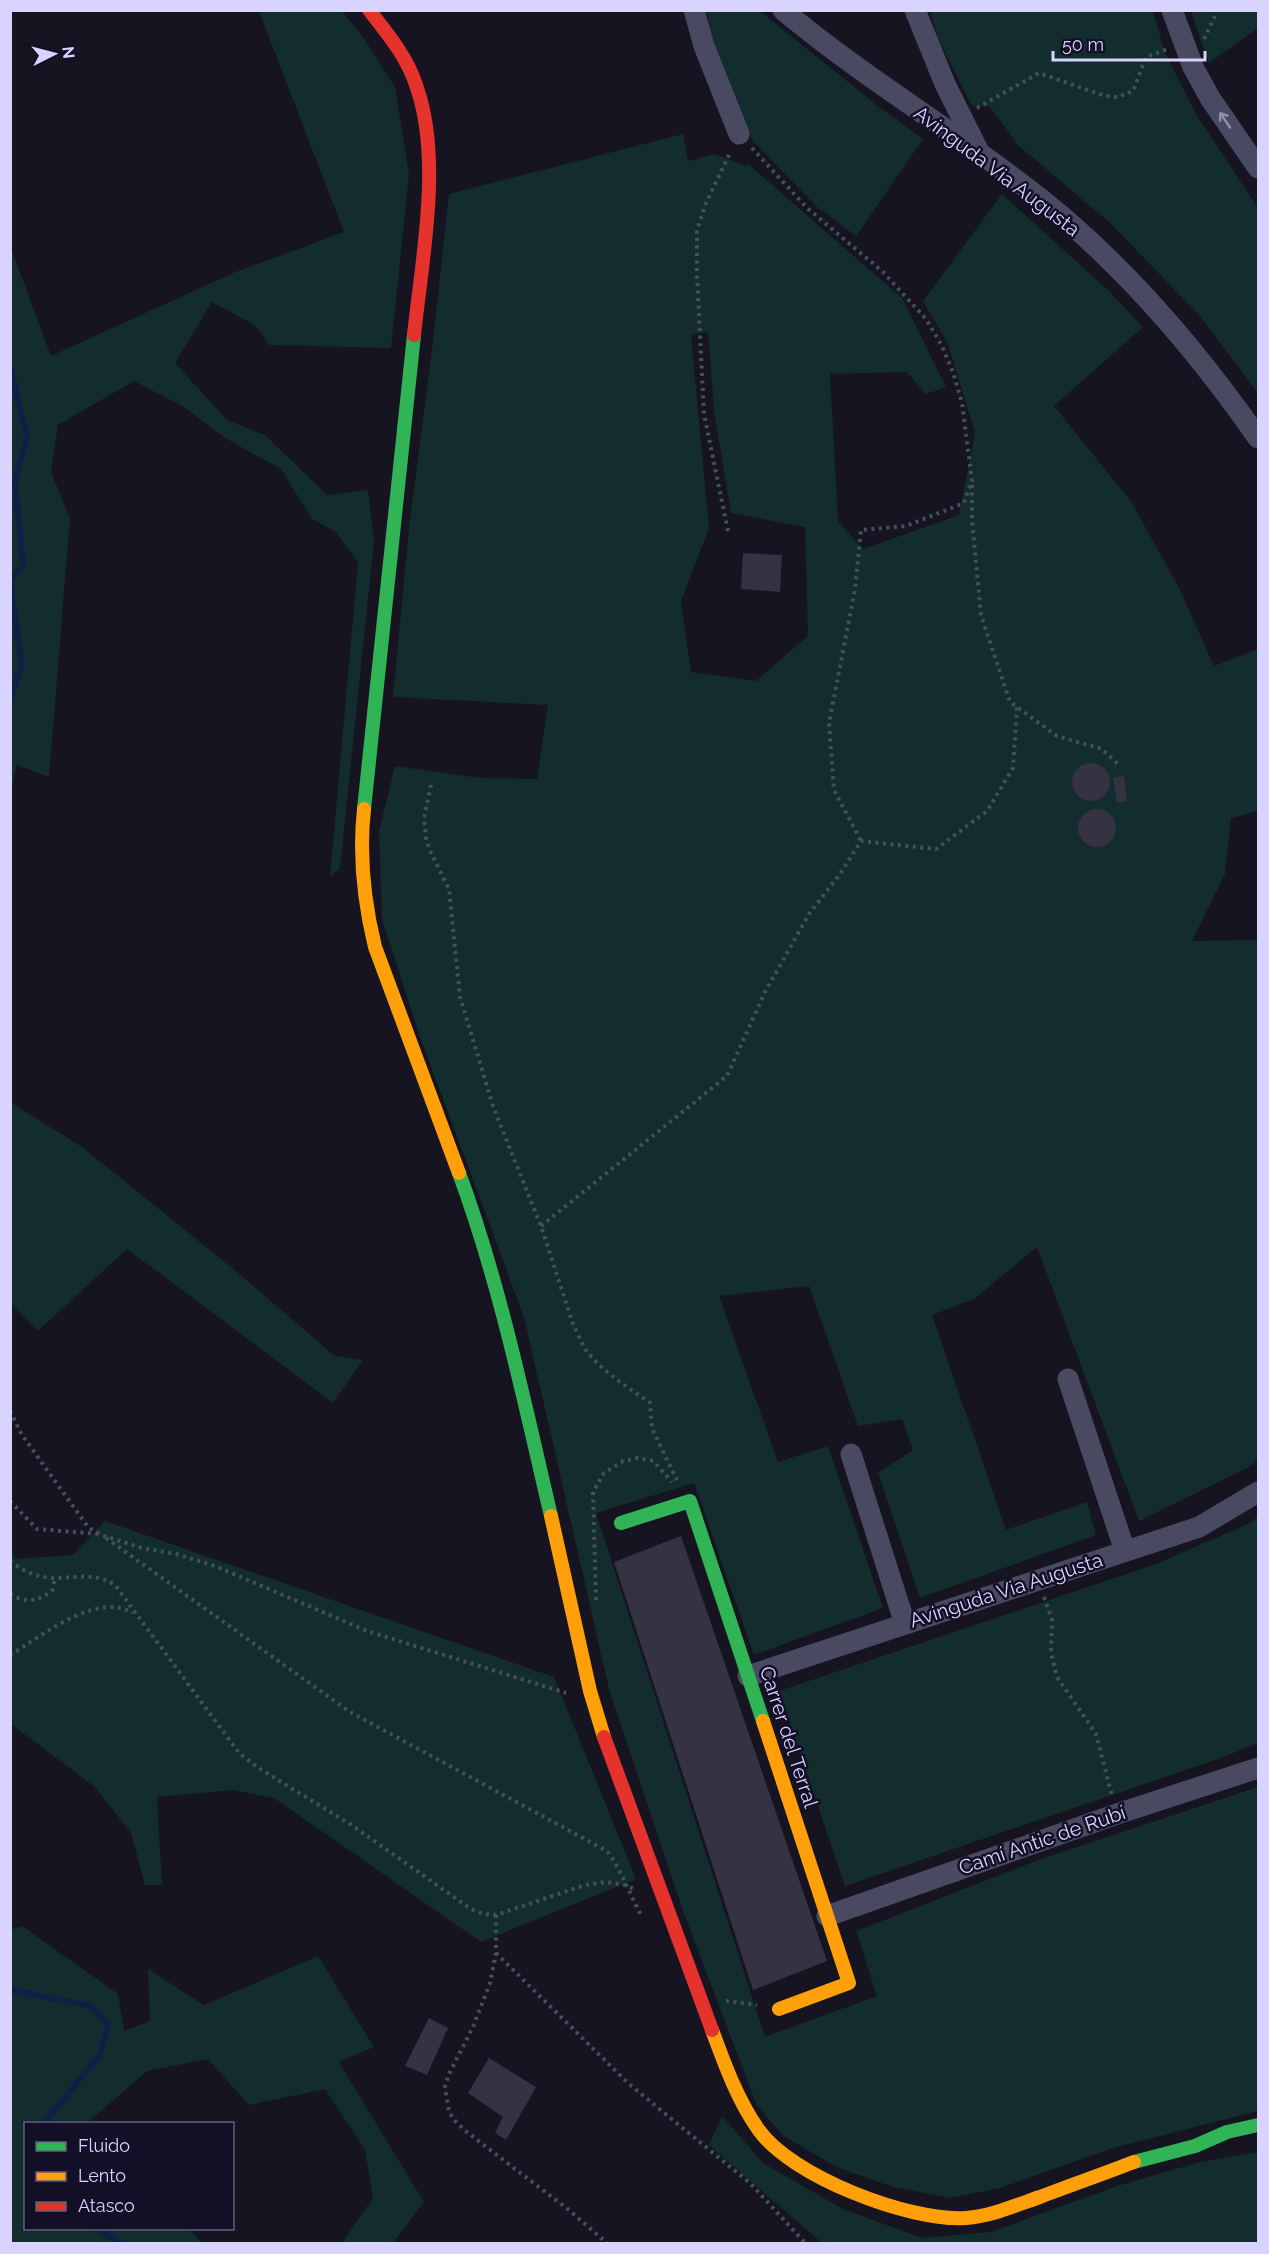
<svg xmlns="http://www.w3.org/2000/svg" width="1269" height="2254" font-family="Raleway,sans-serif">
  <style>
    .green { fill: #132c2d; fill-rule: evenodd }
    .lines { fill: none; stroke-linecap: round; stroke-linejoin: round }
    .stream { stroke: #0d2144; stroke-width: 6 }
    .building { fill: #343243 }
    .path { stroke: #44505f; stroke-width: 4; stroke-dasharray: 3 4.5; stroke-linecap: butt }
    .street { stroke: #4a4962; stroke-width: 21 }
    .fast { stroke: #30b455; stroke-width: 14 }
    .slow { stroke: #ff9f0a; stroke-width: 14 }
    .jam { stroke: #e5322d; stroke-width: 14 }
    .oneway { stroke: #928eb0 }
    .labels { text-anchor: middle; stroke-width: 5; stroke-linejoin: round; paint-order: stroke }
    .street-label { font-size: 20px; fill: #d9d4ff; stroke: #130f26 }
  </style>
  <rect width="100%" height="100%" fill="#161421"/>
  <g class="green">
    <path d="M259 11H342L363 37 395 87 409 174 391 348 269 345 255 325 212 302 175 363 227 420 265 435 327 495 368 490 374 541 340 868 330 877 358 563 336 532 312 519 281 469 225 438 184 407 134 381 58 425 51 472 70 518 49 777 17 765 11 791V248L51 356 233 273 344 232Z"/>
    <path d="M707 11H760L879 107 923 139 856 236 816 206 752 140 711 36Z"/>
    <path d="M930 11H1153L1165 53 1196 114 1258 208V393L1199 315 1111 224 1018 145 990 107 972 106 938 38Z"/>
    <path d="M1191 11H1258V28L1209 63Z"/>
    <path d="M683 134 688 161 714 154 747 166V163L902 298 946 387 926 394 907 372 830 374 838 521 863 549 959 515 975 433 948 344 923 301 1002 194 1111 293 1143 327 1054 406 1132 503 1180 590 1214 666 1258 649V811L1231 818 1225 874 1192 941 1258 940V1458L1249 1467 1139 1521 1037 1247 974 1299 932 1315 1006 1530 1087 1502 1096 1535 920 1598 878 1473 913 1450 902 1419 858 1426 809 1286 719 1296 778 1462 828 1446 883 1608 754 1655 694 1483 596 1513 765 2037 877 1996 856 1931 1041 1859 1258 1787V2111L1113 2148 1000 2188 950 2198 893 2187 836 2167 784 2136 757 2106 685 1916 610 1693 524 1317 420 1037 382 919 379 831 395 766 480 778 537 779 548 705 393 697 409 528 432 350 449 194ZM708 331 714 411 731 513 805 527 808 636 756 681 691 672 681 601 709 528 691 336Z"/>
    <path d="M10 1102 82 1147 237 1272 335 1356 363 1360 333 1403 127 1249 38 1331 11 1304Z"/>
    <path d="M1258 1516V1743L1221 1758 845 1886 779 1691 1156 1564 1250 1523Z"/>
    <path d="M105 1521 554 1677 636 1879 481 1942 274 1798 232 1790 157 1797 162 1885H145L131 1833 95 1787 11 1724V1553L16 1559 73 1555Z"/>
    <path d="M22 1926 118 1994 124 2031 150 2021 148 1969 204 2005 318 1956 374 2047 339 2062 424 2202 393 2243H342L373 2198 365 2150 325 2089 249 2105 208 2059 147 2071 87 2123 26 2124V2228L189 2229 202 2243H11L10 1930Z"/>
    <path d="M722 2116 763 2163 843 2209 922 2238 991 2232 1117 2186 1200 2162 1258 2152V2243L1197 2244 1191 2242 1189 2244 822 2243 709 2145Z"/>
  </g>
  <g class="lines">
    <g class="stream">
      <path d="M10 366 27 436 15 481 23 565 10 580"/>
      <path d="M10 584 22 665 10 699"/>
      <path d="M10 1990 91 2006 108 2024 100 2055 43 2124"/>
      <path d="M96 2228 121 2244"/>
    </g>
  </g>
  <g class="building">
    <path d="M743 553 782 555 780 592 741 589Z"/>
    <circle cx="1091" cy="782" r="19"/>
    <path d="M1124 776 1127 801 1117 803 1113 778Z"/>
    <circle cx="1097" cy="828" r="19"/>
    <path d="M681 1536 827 1961 753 1990 614 1562Z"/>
    <path d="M429 2018 448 2028 427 2075 405 2066Z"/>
    <path d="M489 2058 536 2087 506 2140 495 2133 503 2117 468 2093Z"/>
  </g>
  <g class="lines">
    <g class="path">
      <path d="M1204 39 1218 10"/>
      <path d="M977 108 1039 73 1105 96 1118 97 1133 91 1146 57 1168 49"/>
      <path d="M752 148 807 208 883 272 926 319 941 344 953 372 962 403 972 481 964 503 906 526 861 530 855 589 829 723 834 790 861 841"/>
      <path d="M972 485V520L981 615 1010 702 1057 736 1102 749 1119 765"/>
      <path d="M728 531 704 414 697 275V230L706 203 731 151"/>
      <path d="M431 785 424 818 426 838 430 851 449 889 460 997 494 1109 541 1226 573 1324C577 1332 581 1342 586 1350 602 1372 628 1387 650 1403L652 1429 677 1480"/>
      <path d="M541 1226 727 1076 765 992 809 914 840 874 861 841 936 849 987 811 1013 768 1017 707"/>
      <path d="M10 1411 22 1435 88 1527 101 1535 142 1548 176 1554 215 1566 367 1631 566 1693"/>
      <path d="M10 1501 37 1529 99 1534"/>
      <path d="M106 1538 350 1712 607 1851C622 1871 630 1895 642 1917"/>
      <path d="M10 1561C22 1571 39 1578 55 1578 77 1578 95 1572 115 1585L239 1753 257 1767 353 1826 471 1909 484 1914 496 1915 585 1885 607 1882 625 1885 634 1889"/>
      <path d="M10 1594C26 1604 38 1601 52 1591L55 1578"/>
      <path d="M1044 1597 1052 1620 1051 1653 1057 1677 1096 1734 1112 1796"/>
      <path d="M596 1600 593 1492 604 1473 623 1461 638 1458 653 1461 672 1482"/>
      <path d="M10 1655C42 1636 97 1591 133 1613"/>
      <path d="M496 1915V1953L490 1983 473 2027 449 2074 445 2087 449 2112 456 2122 468 2133 569 2210 608 2244"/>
      <path d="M496 1953 629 2084 751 2184 806 2244"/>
      <path d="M726 2001 757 2005"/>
    </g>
    <g class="street">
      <path d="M694 10 704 46 739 134"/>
      <path d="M783 10C865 79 958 133 1041 199 1126 267 1196 349 1258 438"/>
      <path d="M915 10 945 84 979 152"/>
      <path d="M1172 10 1193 67 1210 98 1258 168"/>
      <path d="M1068 1379 1125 1551"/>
      <path d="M851 1454 905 1624"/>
      <path d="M748 1676 1199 1527 1258 1492"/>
      <path d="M827 1916 1117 1814 1258 1768"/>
    </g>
    <g class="fast">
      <path d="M364 809 414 335"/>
      <path d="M459 1173C500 1284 524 1401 551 1516"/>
      <path d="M621 1523 690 1501 763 1721"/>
      <path d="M1134 2162 1195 2146 1227 2132 1258 2125"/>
    </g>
    <g class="slow">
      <path d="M364 809C359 855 364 902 375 947L459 1173"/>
      <path d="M551 1516 590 1691 604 1737"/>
      <path d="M763 1721 849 1983 779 2009"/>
      <path d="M712 2030C725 2065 737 2099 758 2129 790 2176 910 2222 966 2218 992 2216 1016 2205 1040 2197 1071 2185 1103 2174 1134 2162"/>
    </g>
    <g class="jam">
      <path d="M369 10C388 34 408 58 417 88 442 160 422 259 414 335"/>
      <path d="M604 1737 712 2030"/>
    </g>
  </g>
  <defs><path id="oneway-shaft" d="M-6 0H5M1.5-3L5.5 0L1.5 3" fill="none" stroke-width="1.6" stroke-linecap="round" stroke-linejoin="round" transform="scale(1.5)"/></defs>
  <use class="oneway" href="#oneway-shaft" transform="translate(1225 120) rotate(-124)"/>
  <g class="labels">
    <g class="street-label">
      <text transform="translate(997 171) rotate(37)" y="7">Avinguda Via Augusta</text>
      <text transform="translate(1006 1590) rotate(-18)" y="7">Avinguda Via Augusta</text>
      <text transform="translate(789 1737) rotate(72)" y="7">Carrer del Terral</text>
      <text transform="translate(1042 1840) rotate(-19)" y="7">Camí Antic de Rubí</text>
    </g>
  </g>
  <rect width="1269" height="2254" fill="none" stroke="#d9d4ff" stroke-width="24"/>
  <rect x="24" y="2122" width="210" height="108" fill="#130f26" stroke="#625e7d" stroke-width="1.5"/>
  <rect x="36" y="2142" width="30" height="9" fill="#30b455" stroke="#625e7d" stroke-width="1.5"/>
  <text x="78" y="2152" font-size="18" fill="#d9d4ff">Fluido</text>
  <rect x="36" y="2172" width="30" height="9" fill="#ff9f0a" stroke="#625e7d" stroke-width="1.5"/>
  <text x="78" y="2182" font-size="18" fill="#d9d4ff">Lento</text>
  <rect x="36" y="2202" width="30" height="9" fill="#e5322d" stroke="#625e7d" stroke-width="1.5"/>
  <text x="78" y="2212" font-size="18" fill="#d9d4ff">Atasco</text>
  <g transform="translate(54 54) rotate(84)" stroke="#130f26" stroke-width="4.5" paint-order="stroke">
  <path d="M0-4.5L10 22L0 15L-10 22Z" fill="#d9d4ff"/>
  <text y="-9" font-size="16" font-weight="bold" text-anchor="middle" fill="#d9d4ff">N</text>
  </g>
  <path d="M1053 51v9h152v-9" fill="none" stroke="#d9d4ff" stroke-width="3"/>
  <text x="1062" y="51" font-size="18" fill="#d9d4ff" stroke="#130f26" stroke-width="4.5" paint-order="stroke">50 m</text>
</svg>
